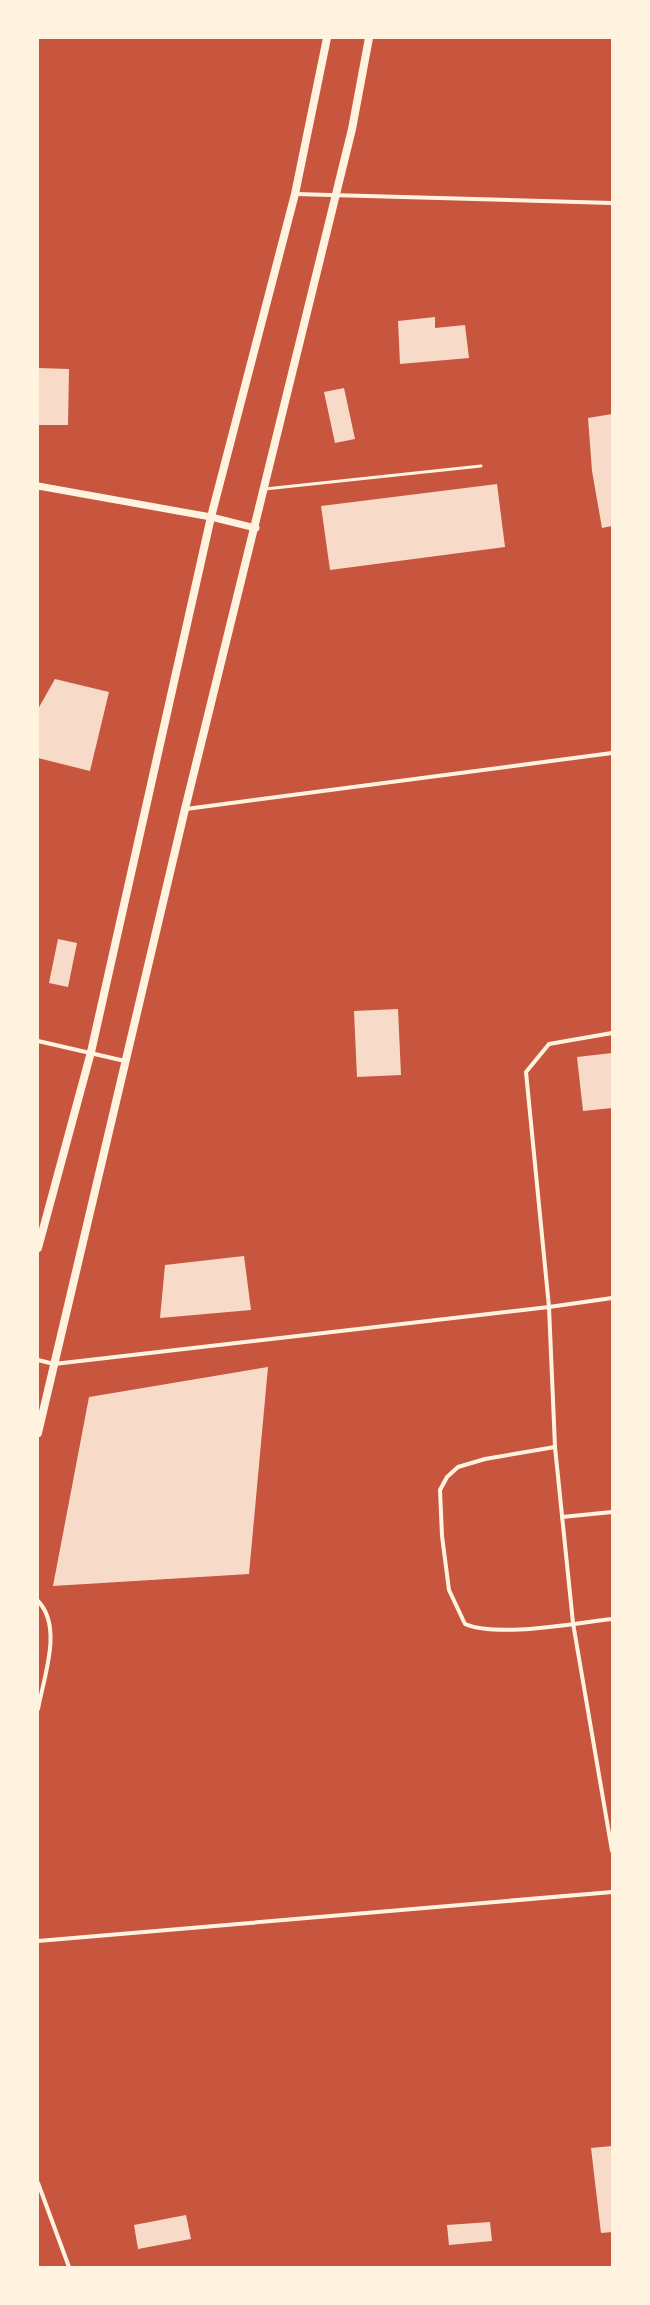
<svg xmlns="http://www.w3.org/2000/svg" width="650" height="2305" font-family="'PT Sans Narrow',sans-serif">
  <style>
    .building { fill: #f7dbc8 }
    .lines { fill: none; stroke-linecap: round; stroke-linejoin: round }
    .service { stroke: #fff3e0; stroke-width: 3 }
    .minor { stroke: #fff3e0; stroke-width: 4 }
    .tertiary { stroke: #fff3e0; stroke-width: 7 }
    .secondary { stroke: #fff3e0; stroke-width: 8 }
  </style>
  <rect width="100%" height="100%" fill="#c8553d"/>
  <g class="building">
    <path d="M435 317V328L465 325 469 358 400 364 398 321Z"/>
    <path d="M38 368 69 369 68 425H38Z"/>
    <path d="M344 388 355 439 335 443 324 392Z"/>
    <path d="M612 414V526L602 528 592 471 588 418Z"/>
    <path d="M497 484 505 547 330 570 321 506Z"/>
    <path d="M55 679 109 692 90 771 38 758V709Z"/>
    <path d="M58 939 77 943 68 987 49 983Z"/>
    <path d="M398 1009 401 1075 357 1077 354 1011Z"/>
    <path d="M612 1053V1108L583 1111 577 1057Z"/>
    <path d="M244 1256 251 1310 160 1318 165 1265Z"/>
    <path d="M268 1367 249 1574 53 1586 89 1397Z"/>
    <path d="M612 2146V2232L601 2233 591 2148Z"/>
    <path d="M186 2215 191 2239 138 2249 134 2225Z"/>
    <path d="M490 2222 492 2241 449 2245 447 2225Z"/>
  </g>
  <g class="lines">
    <path class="service" d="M265 489 481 466"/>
    <g class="minor">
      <path d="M295 194 612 203"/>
      <path d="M186 809 612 753"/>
      <path d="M612 1033 549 1044 526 1072 549 1307 555 1447 573 1623 612 1851"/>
      <path d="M38 1041 125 1061"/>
      <path d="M38 1360 54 1364 549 1307 612 1298"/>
      <path d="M555 1447 485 1459 458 1467 447 1477 440 1490 442 1536 449 1590 465 1624C498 1638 574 1623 612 1619"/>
      <path d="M562 1517 612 1512"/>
      <path d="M38 1601C63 1627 44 1676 38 1709"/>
      <path d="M38 1941 612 1892"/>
      <path d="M38 2183 69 2267"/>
    </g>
    <path class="tertiary" d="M38 486 211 517 256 528"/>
    <g class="secondary">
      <path d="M38 1248 91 1052 211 517 295 194 327 38"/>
      <path d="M38 1433 185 809 352 129 369 38"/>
    </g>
  </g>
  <rect width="650" height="2305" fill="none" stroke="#fff3e0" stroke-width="78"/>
</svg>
